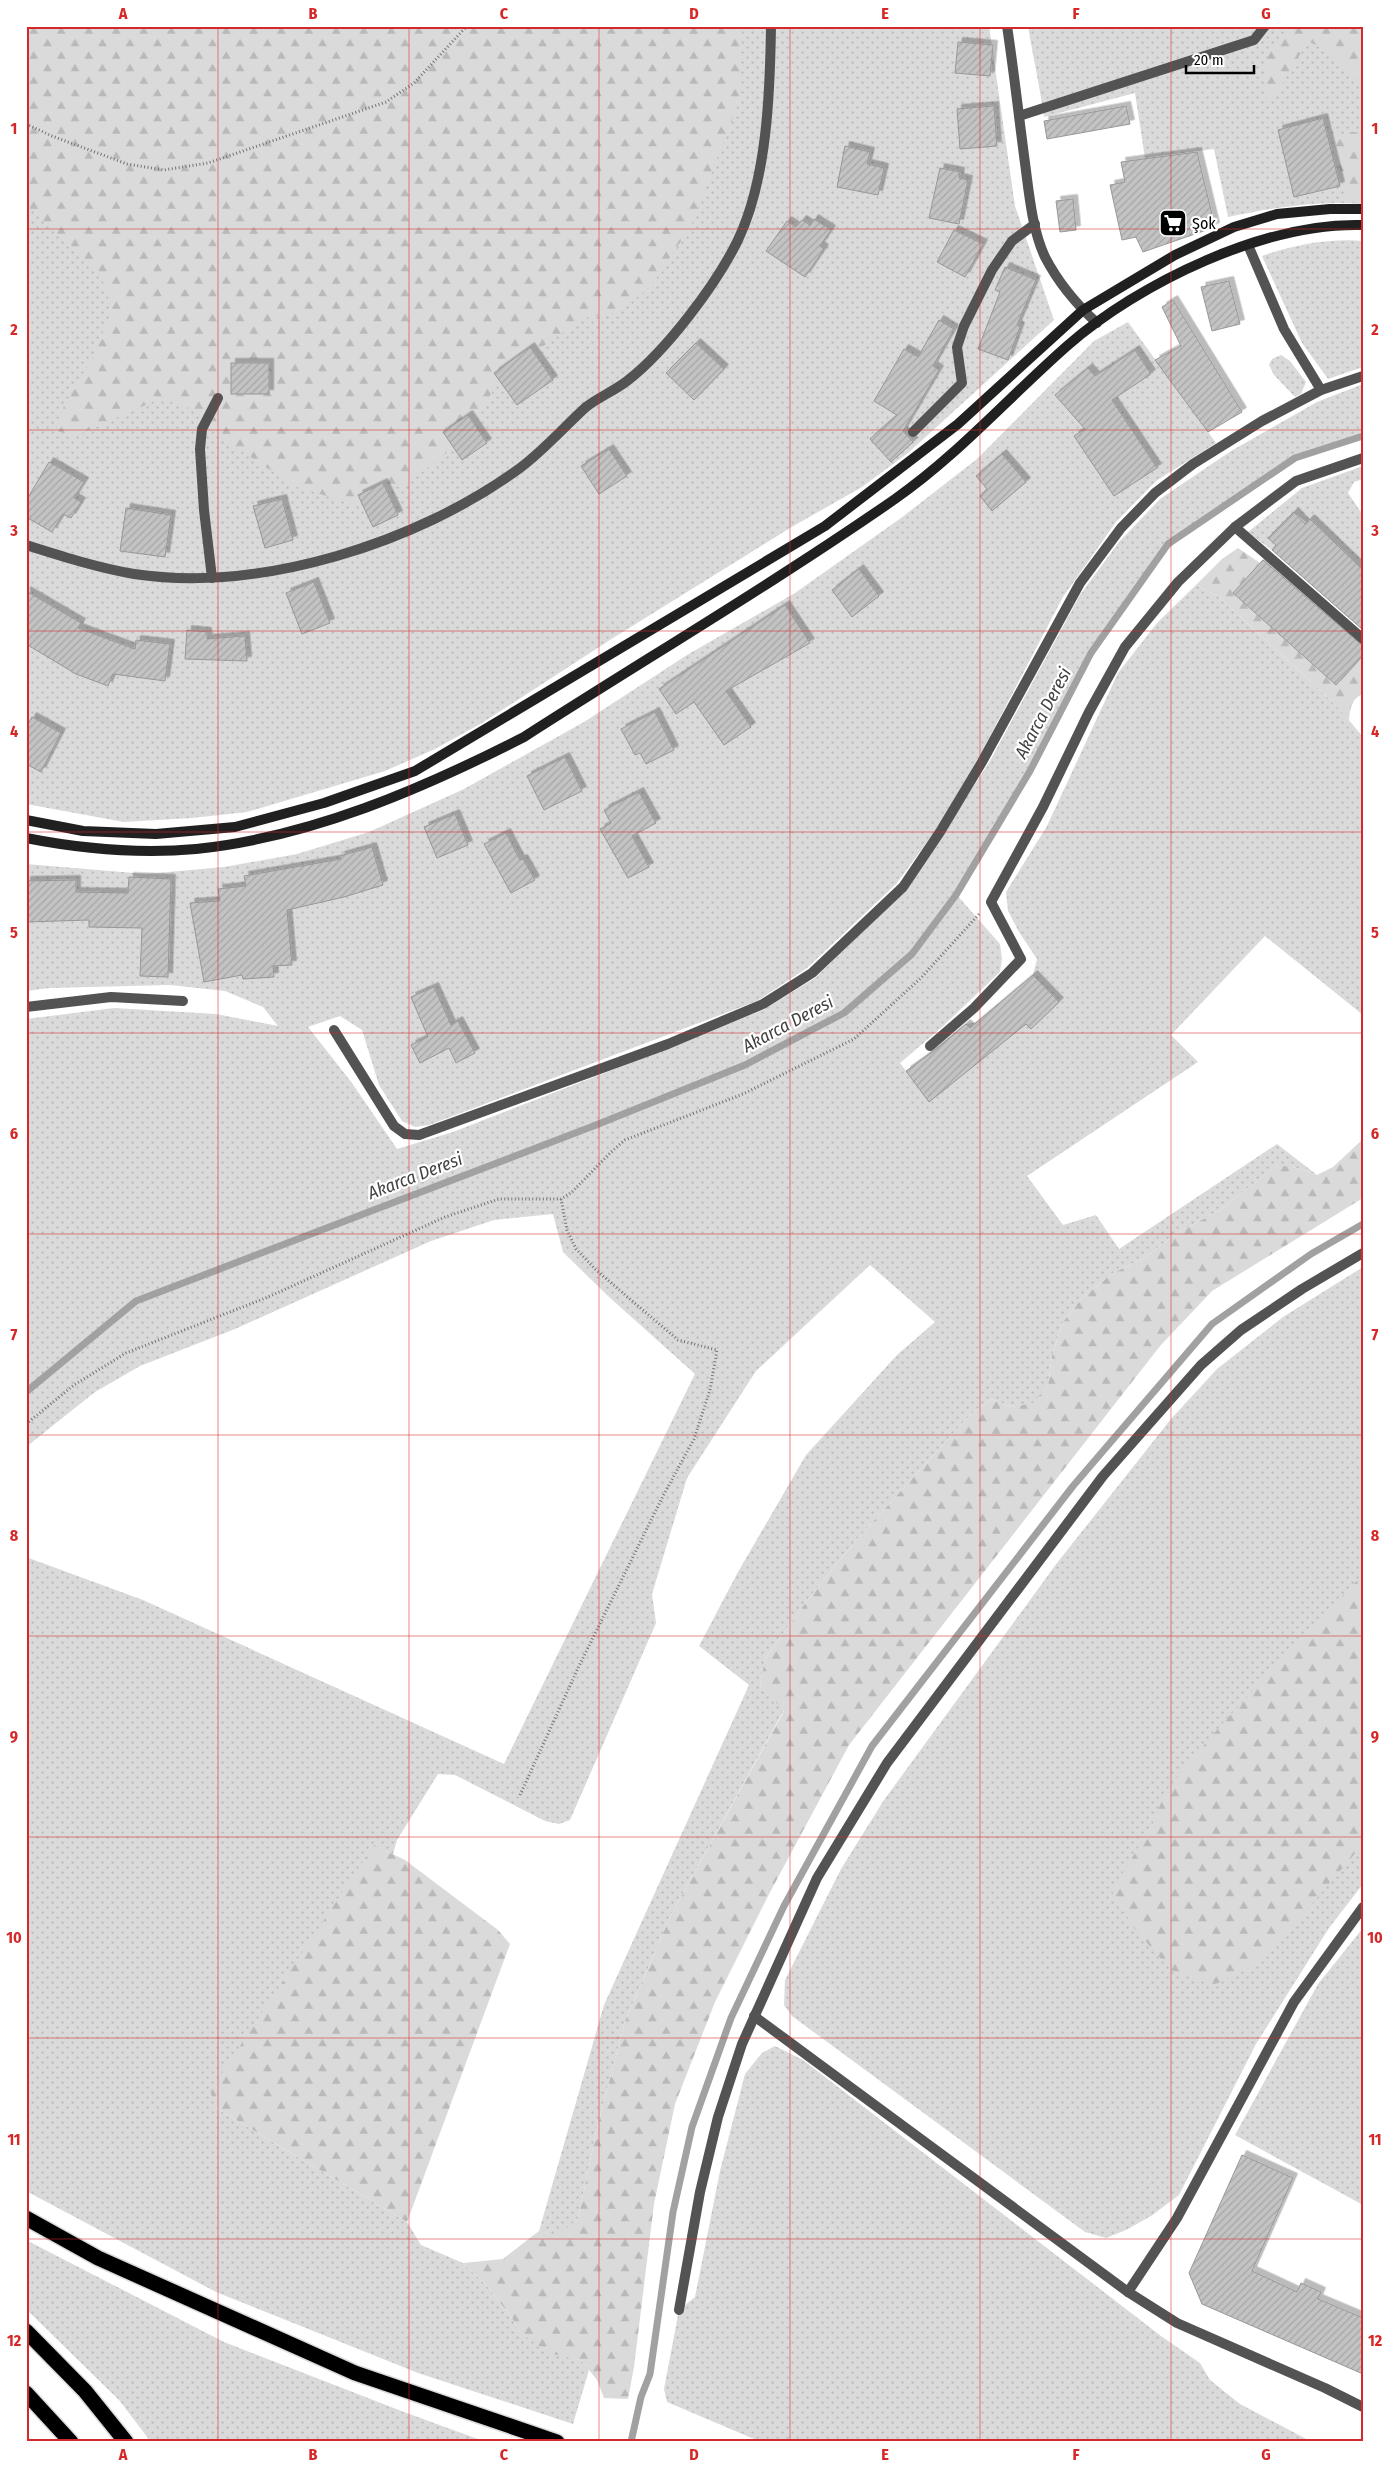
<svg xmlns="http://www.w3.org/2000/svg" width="1389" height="2468" font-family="'Fira Sans Condensed',sans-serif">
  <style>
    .grass { fill: url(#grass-dots) }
    .forest { fill: url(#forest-firs) }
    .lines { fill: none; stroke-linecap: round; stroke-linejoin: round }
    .stream { stroke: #a1a1a1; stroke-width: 7 }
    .building { fill: url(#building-hatch); stroke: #979797; filter: url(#shadow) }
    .motorway-casing { stroke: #dbdbdb; stroke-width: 18 }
    .path { stroke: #757575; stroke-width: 3; stroke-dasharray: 1 2.5; stroke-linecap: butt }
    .service { stroke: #535353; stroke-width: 10 }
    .minor { stroke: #535353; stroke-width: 10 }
    .secondary { stroke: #202020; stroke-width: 10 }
    .motorway { stroke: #000; stroke-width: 15 }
    .grid { fill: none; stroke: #d62828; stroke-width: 1; stroke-opacity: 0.55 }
    .labels { text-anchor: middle; stroke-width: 4.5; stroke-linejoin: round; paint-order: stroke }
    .poi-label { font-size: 16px; fill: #000; stroke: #fff; text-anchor: start }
    .water-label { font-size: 18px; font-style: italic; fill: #424242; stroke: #fff }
    .neatline { fill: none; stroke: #d62828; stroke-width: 2 }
    .grid-label { font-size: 16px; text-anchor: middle; font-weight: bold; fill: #d62828 }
  </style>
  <defs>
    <pattern id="grass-dots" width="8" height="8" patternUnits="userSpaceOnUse" patternTransform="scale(1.25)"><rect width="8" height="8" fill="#dadada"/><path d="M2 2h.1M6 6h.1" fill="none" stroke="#b9b9b9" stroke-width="1.8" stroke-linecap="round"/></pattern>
    <pattern id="forest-firs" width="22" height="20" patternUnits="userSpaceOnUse" patternTransform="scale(1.25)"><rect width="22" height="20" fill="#dadada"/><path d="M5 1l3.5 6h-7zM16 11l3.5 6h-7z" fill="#b9b9b9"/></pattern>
    <pattern id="building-hatch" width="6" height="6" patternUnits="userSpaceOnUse" patternTransform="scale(1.25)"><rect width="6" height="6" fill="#c3c3c3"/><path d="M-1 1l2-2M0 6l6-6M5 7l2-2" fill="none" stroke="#a6a6a6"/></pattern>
    <filter id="shadow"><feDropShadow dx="4.5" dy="-4.5" stdDeviation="0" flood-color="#0004"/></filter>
  </defs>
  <rect width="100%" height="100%" fill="#fff"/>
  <g class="grass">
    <path d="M26 26H989L1015 206 1054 320 908 453 862 487 790 528 613 638 482 723 435 749 385 771 247 812 192 818 124 822 26 804Z"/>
    <path d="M1028 26H1363V204C1318 200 1271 208 1228 217L1214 149 1145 158 1135 93 1044 117C1040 87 1033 57 1028 26Z"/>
    <path d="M1363 241V367L1328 379 1302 343 1262 256C1292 245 1331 238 1363 241Z"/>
    <path d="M1128 322 1216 443 1156 481 1116 522 1063 597 980 755 936 830 896 884 807 968 757 1001 429 1125 415 1127 402 1121 379 1085 362 1030 340 1016 308 1027 352 1083 397 1149 453 1132 687 1041 763 1010 815 978 906 890 990 761 1080 595 1119 542 1160 499 1231 451 1317 402 1363 384V436L1295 458 1168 544 1091 653 1030 771 956 894 1000 944 1002 959 1000 972 942 1027 900 1063 906 1071 966 1024 978 1022 1004 1002 1031 1029 1058 1002 1033 975 1037 959 1019 932 1008 911 1006 892 1047 826 1118 673 1157 623 1196 585 1219 597 1337 706 1363 737V1015L1265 936 1171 1035 1198 1062 1027 1176 1063 1225 1096 1215 1119 1249 1277 1144 1317 1175 1297 1168 1276 1166 1219 1211 1180 1231 1144 1258 1113 1273 1082 1298 1063 1322 1052 1355 1048 1385 1033 1404 1012 1407 991 1399 971 1414 859 1537 809 1598 765 1659 760 1685 784 1710 671 1915 625 2021 596 2132 578 2219 558 2236 539 2231 604 2005 749 1685 699 1646 738 1572 806 1455 897 1355 935 1322 870 1265 756 1371 687 1478 652 1594 656 1623 570 1820 559 1824 545 1821 455 1775 438 1774 397 1840 393 1854 375 1846 216 2108 407 2222 421 2245 463 2263 488 2287 512 2318 519 2331 548 2352 581 2360 589 2370 573 2424 418 2373 216 2292 26 2191V1557L143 1600 504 1764 695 1374 608 1296 563 1252 553 1214 494 1220 431 1241 235 1329 140 1366 95 1392 26 1447V1019L114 1008 216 1014 278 1026 263 1007 225 991 170 985 50 988 26 991V864L146 874 224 867 297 854 369 832 464 789 584 722 687 655 795 593 901 518 977 459 1094 341Z"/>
    <path d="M1281 355 1290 361 1306 382 1301 394 1295 397 1274 375 1269 365 1272 359Z"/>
    <path d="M1363 466V479L1354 482 1348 493 1363 515V570L1294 512 1268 538 1281 550 1277 554 1248 532 1302 488Z"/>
    <path d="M1363 1267V1884L1329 1928 1256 2044 1179 2195 1151 2216 1126 2230 1106 2238 1085 2232 792 2016 784 2005 785 1980 841 1869 884 1800 1057 1563 1171 1419 1217 1369 1283 1317Z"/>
    <path d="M1363 1928V2205L1235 2135 1318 1984Z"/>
    <path d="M775 2046 803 2060 1161 2336 1200 2363 1210 2380 1240 2404 1312 2442H761L667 2402 664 2389 679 2310 695 2297 720 2171 745 2074 762 2053Z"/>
    <path d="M26 2240 224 2342 404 2412 486 2442H151L119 2400 26 2309Z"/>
  </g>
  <g class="forest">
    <path d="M26 26H742L740 99 691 226 651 286 619 312 584 318 523 360 498 381 467 437 414 478 360 506 297 487 224 440 189 408 157 400 77 435 56 431 64 406 92 359 112 310 100 272 26 205Z"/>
    <path d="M1288 26H1363V85L1350 74 1330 52 1308 41 1275 96 1268 100 1264 90 1269 47 1287 36Z"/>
    <path d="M1351 132 1363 133V204L1345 202 1342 177 1332 138Z"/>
    <path d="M1238 548 1260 563 1233 593 1336 685 1363 655V694C1351 699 1350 709 1349 721L1337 706 1219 597 1196 585 1222 559Z"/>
    <path d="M1363 1139V1198L1212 1291 1160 1346 849 1745 768 1896 715 2002 675 2104 654 2204 634 2367 628 2399 604 2398 597 2380 581 2360 548 2353 519 2331 512 2318 488 2287 463 2263 503 2259 539 2231 558 2235 578 2219 596 2132 625 2021 671 1915 784 1711 760 1685 765 1659 809 1598 859 1537 971 1414 991 1399 1012 1407 1033 1403 1048 1385 1052 1355 1063 1322 1082 1298 1113 1273 1144 1258 1180 1231 1219 1211 1277 1165 1297 1168 1317 1175 1333 1167Z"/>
    <path d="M1363 1574V1844L1263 1961 1214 1985 1171 1970 1134 1928 1112 1891 1152 1825 1166 1791 1221 1725Z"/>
    <path d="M374 1845 405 1860 498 1930 510 1944 407 2222 216 2108 210 2091Z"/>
  </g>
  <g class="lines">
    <g class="stream">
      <path d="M26 1392 136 1301 596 1125 745 1065 844 1013 912 954 956 895 1030 771 1091 653 1168 544 1295 458 1363 436"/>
      <path d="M631 2442 641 2397 650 2374 673 2212 692 2127 731 2018 784 1906 872 1746 1073 1486 1212 1324 1311 1254 1363 1224"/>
    </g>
  </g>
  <g class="building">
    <path d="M958 42 993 45 990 76 955 73Z"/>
    <path d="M994 106 997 146 960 149 957 109Z"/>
    <path d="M1126 106 1130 124 1047 139 1044 121Z"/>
    <path d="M1323 118 1340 186 1294 197 1278 130Z"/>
    <path d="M845 146 870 152 867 164 884 168 878 195 837 187Z"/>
    <path d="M1197 152 1215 227 1143 252 1136 237 1122 240 1110 185 1125 182 1121 162Z"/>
    <path d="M940 168 960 172 959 178 968 180 959 224 929 218Z"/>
    <path d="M1073 199 1076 230 1060 232 1056 201Z"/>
    <path d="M814 219 831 230 820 246 824 249 805 277 766 251 787 221 796 227 802 220 810 225Z"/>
    <path d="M954 230 983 244 965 277 937 262Z"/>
    <path d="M1005 267 1036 280 1017 325 1020 327 1008 360 978 349 1000 292 995 290Z"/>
    <path d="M1229 281 1240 324 1212 331 1201 287Z"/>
    <path d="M1173 300 1242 412 1208 432 1155 360 1181 346 1162 307Z"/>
    <path d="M939 320 954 329 933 366 939 370 903 431 913 442 891 462 870 439 897 415 874 401 904 349 918 357Z"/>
    <path d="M696 343 724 369 694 400 666 373Z"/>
    <path d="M530 347 553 380 517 405 494 373Z"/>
    <path d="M1135 350 1151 374 1112 400 1157 468 1114 496 1074 436 1085 429 1055 395 1088 368 1095 376Z"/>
    <rect x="231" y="363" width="38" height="31"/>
    <path d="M468 415 487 443 462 460 443 432Z"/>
    <path d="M609 449 627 476 599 494 581 466Z"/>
    <path d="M1002 454 1026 482 992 511 980 496 987 489 976 476Z"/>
    <path d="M49 462 84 482 74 498 81 502 71 518 63 514 52 532 26 517V501Z"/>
    <path d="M383 483 398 515 373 527 358 495Z"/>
    <path d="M282 499 293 540 265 548 253 506Z"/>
    <path d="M126 508 171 515 165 557 120 551Z"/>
    <path d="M1294 512 1305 524 1310 519 1363 570V630L1272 550 1276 545 1268 538Z"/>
    <path d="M1263 560 1363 646V655L1336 685 1233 593Z"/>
    <path d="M859 569 879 596 852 617 832 590Z"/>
    <path d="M314 582 330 623 302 634 286 593Z"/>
    <path d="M26 591 81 623 78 628 135 649 136 640 170 644 165 681 113 674 108 686 76 674 26 644Z"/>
    <path d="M785 605 810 643 726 691 751 727 724 745 694 702 676 714 659 689Z"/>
    <path d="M187 630 207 632V639L245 636 247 661 185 659Z"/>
    <path d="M655 712 674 750 646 764 640 753 635 755 621 729Z"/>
    <path d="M32 717 61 733 41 772 26 764V728Z"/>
    <path d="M565 757 582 791 544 810 527 776Z"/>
    <path d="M639 792 656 823 632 836 649 867 628 878 600 829 611 823 604 810Z"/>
    <path d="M455 814 468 845 437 858 424 827Z"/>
    <path d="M506 833 520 860 523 859 535 880 511 893 484 844Z"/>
    <path d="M372 847 383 885 344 897 287 910 292 965 273 966 274 977 243 979 242 975 204 982 190 903 220 901 218 889 246 886 244 876 341 859 340 856Z"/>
    <path d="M129 877 171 879 168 977 140 976 142 928 89 927V920L26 922V881L76 880V892L128 893Z"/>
    <path d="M1033 975 1059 1002 1031 1029 1026 1024 929 1102 906 1071 934 1051 966 1024 970 1028Z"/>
    <path d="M434 987 451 1025 458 1021 475 1053 456 1063 449 1048 420 1063 411 1045 428 1037 411 997Z"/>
    <path d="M1242 2155 1293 2178 1252 2271 1297 2292 1301 2283 1321 2292 1318 2299 1363 2318V2374L1202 2304 1189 2273Z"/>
  </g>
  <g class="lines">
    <g class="motorway-casing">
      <g id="motorway">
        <path d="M26 2218 98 2258 355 2373 557 2442"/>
        <path d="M26 2331 85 2391 126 2442"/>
        <path d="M26 2393 71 2442"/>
      </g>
    </g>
    <g class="path">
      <path d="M26 124 52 136 127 164 164 170 208 163 386 102 414 83 467 26"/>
      <path d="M26 1424 74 1385 126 1353 268 1297 445 1217 499 1199H561L572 1192 611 1152 625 1140 743 1094 854 1039 921 978 980 913"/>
      <path d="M520 1795 579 1666 663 1496 694 1439 710 1390 717 1350 678 1340 596 1270 576 1249 567 1230 561 1199"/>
    </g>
    <g class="service">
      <path d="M1019 116 1254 40 1265 26"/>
      <path d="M1248 245 1284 329 1321 390"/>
      <path d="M913 432 962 383 957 347 964 326 992 270 1012 241 1035 224"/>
      <path d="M1235 527 1363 639"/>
      <path d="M212 578 204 510 200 449 202 429 218 398"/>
      <path d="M26 1007 111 997 183 1001"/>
      <path d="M334 1030 394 1126 405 1134 419 1135 668 1044 763 1004 812 973 903 887 940 832 982 762 1080 583 1121 528 1155 493 1193 464 1262 421 1321 390 1363 376"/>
      <path d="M930 1046 974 1008 1021 959 991 902 1043 807 1089 712 1125 647 1178 582 1235 527 1296 481 1363 458"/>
      <path d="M754 2016 1128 2292 1177 2323 1325 2388 1363 2407"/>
      <path d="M1128 2292 1177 2218 1294 2002 1363 1907"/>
      <path d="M679 2310 700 2192 718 2117 742 2044 817 1878 887 1763 1103 1476 1201 1365 1241 1330 1302 1289 1363 1253"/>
    </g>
    <g class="minor">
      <path d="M1007 26C1014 72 1019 118 1025 163 1029 193 1032 229 1045 257 1058 282 1076 304 1097 323"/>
      <path d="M26 545C61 556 98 568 134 574 260 593 418 543 520 468 544 450 564 427 586 407 599 397 614 391 627 381 666 351 716 285 738 240 767 179 770 94 771 26"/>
    </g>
    <g class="secondary">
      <path d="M26 820 83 831 156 834 235 827 324 803 415 771 825 526 958 424 1083 310 1175 255 1234 227 1277 214 1330 209H1363"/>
      <path d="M26 838C82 849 139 854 196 849 311 837 422 789 524 737 647 658 774 583 895 499 958 455 1009 397 1067 346 1139 283 1265 222 1363 225"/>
    </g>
    <use href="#motorway" class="motorway"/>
  </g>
  <path class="grid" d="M218 26V2442M409 26V2442M599 26V2442M790 26V2442M980 26V2442M1171 26V2442M26 229H1363M26 430H1363M26 631H1363M26 832H1363M26 1033H1363M26 1234H1363M26 1435H1363M26 1636H1363M26 1837H1363M26 2038H1363M26 2239H1363"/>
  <defs>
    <g id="supermarket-square" transform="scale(1.4375)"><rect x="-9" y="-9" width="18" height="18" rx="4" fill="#000" stroke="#fff"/><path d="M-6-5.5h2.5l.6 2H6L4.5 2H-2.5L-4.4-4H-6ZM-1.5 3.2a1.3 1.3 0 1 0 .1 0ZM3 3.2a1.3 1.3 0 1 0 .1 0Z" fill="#fff"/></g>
  </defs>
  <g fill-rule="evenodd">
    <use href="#supermarket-square" x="1173" y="223"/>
  </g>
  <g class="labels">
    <g class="poi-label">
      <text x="1192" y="229">Şok</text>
    </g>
    <g class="water-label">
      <text transform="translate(1043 713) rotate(-62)" y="6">Akarca Deresi</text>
      <text transform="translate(788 1024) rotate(-28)" y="6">Akarca Deresi</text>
      <text transform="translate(415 1176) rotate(-21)" y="6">Akarca Deresi</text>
    </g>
  </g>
  <rect width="1389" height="2468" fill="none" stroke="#ffffff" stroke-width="55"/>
  <path d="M1186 65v8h68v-8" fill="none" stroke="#000000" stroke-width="2.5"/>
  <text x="1194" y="65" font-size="15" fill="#000000" stroke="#ffffff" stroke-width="4" paint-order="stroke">20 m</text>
  <rect x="28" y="28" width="1334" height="2412" class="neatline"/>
  <g class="grid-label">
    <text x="123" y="19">A</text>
    <text x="313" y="19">B</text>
    <text x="504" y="19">C</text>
    <text x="694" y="19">D</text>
    <text x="885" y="19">E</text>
    <text x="1076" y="19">F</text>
    <text x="1266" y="19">G</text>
    <text x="14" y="134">1</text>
    <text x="1375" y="134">1</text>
    <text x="14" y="335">2</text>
    <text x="1375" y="335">2</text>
    <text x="14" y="536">3</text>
    <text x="1375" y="536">3</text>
    <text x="14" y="737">4</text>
    <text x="1375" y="737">4</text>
    <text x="14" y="938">5</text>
    <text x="1375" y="938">5</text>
    <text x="14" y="1139">6</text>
    <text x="1375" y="1139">6</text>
    <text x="14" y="1340">7</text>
    <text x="1375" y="1340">7</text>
    <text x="14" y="1541">8</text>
    <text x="1375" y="1541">8</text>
    <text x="14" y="1742">9</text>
    <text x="1375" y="1742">9</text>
    <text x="14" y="1943">10</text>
    <text x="1375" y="1943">10</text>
    <text x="14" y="2145">11</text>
    <text x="1375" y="2145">11</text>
    <text x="14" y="2346">12</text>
    <text x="1375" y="2346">12</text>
    <text x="123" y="2460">A</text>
    <text x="313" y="2460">B</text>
    <text x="504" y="2460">C</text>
    <text x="694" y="2460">D</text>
    <text x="885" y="2460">E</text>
    <text x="1076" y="2460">F</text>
    <text x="1266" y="2460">G</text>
  </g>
</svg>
